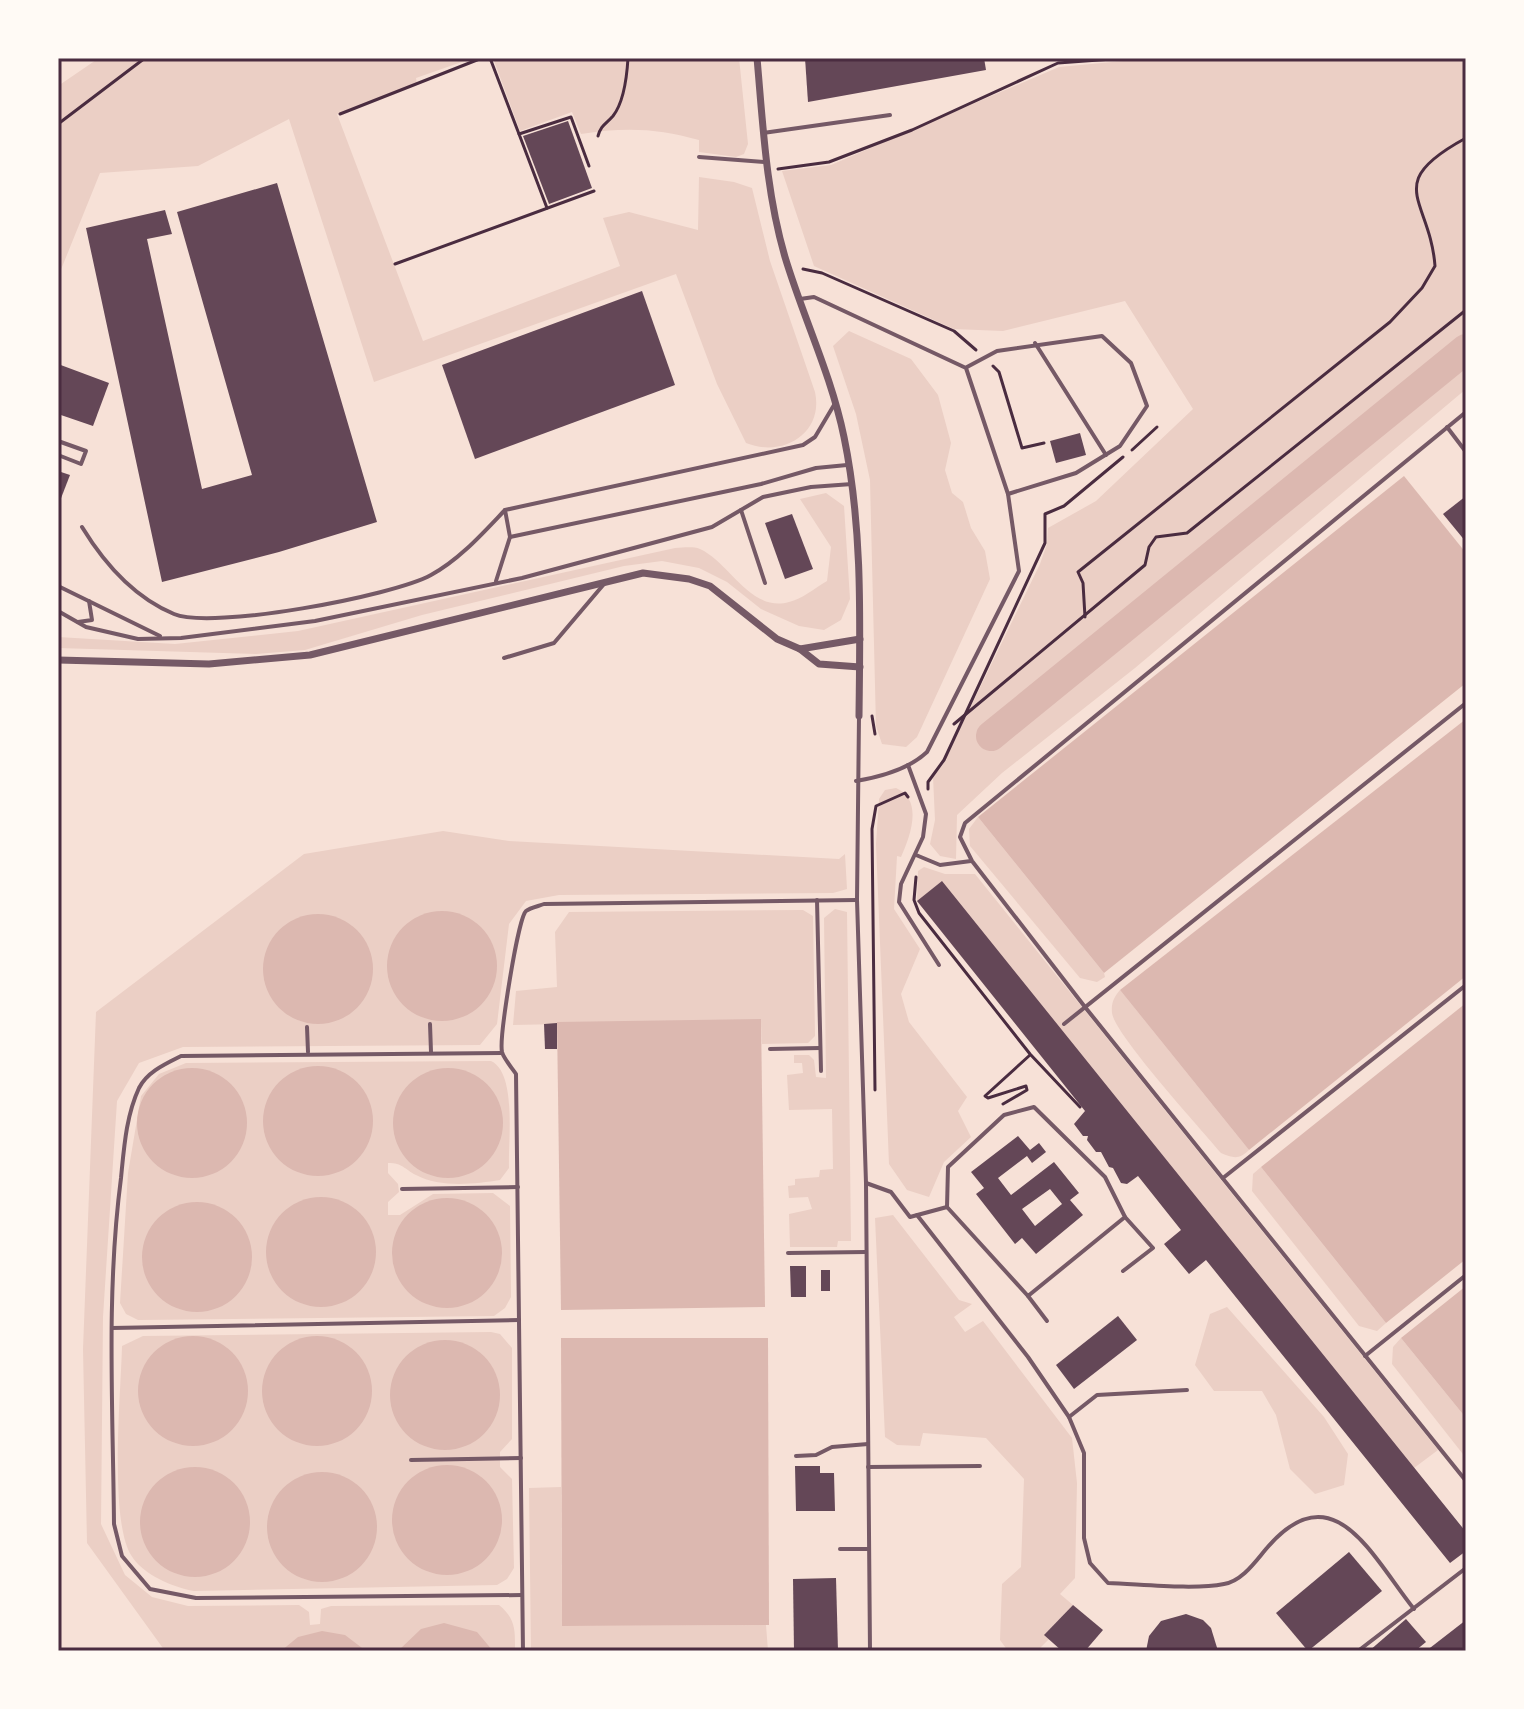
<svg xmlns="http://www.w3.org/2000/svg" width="1524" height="1709" font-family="Lora,serif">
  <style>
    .green { fill: #ebcfc5 }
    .water { fill: #dcb8b0 }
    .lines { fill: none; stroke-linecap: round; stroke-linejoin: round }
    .river { stroke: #dcb8b0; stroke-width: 30 }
    .building { fill: #644757; fill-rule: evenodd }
    .path { stroke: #4a2c40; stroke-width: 3 }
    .service { stroke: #755966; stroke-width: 4 }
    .minor { stroke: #755966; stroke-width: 7 }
    .neatline { fill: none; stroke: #4a2c40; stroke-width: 3 }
  </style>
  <rect width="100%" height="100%" fill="#f7e1d7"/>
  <g class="green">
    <path d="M99 58H473L416 78 417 84 337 114 423 341 620 266 603 218 629 212 698 230 699 177 734 182 752 188 770 261 815 392C824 433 783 458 746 443L717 384 676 274 374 382 289 119 198 166 100 173 58 277V86Z"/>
    <path d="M493 58H739L748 144 744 154 736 157 699 152V140C658 128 623 127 581 134L572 112 520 131Z"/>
    <path d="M1155 58H1466V389L1135 668 1002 773 957 815 956 859 940 856 930 844 935 820 933 777 942 766 1040 564 1047 544 1048 528 1096 501 1193 409 1125 301 1003 331 954 329 814 266 782 171 831 165 1059 67Z"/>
    <path d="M849 331 911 359 938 395 951 443 945 470 952 493 963 502 971 528 985 551 990 579 917 737 906 747 882 744 876 726 870 480 856 414 833 346Z"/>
    <path d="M826 493 844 506 850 599 841 620 824 630 799 626 761 609 727 582 699 568 662 561 624 566 422 615 305 650 256 654 58 648V637L175 644 298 631 675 548C683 548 692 546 700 549 729 562 751 613 789 602 802 599 815 588 827 581L831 547 800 499Z"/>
    <path d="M896 788C924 800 910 837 901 857L897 856 894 909 920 949 901 994 909 1022 967 1097 958 1111 971 1137 944 1162 929 1197 907 1190 889 1164 876 844 879 799 885 790Z"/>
    <path d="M978 817 1104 973 1105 977 1097 982 1080 978 970 846 969 829Z"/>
    <path d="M443 831 509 841 839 859 845 854 847 889 833 893 559 895 526 901 509 924 497 1024 480 1045 183 1047 139 1063 117 1101 103 1317 101 1524 125 1575 152 1597 188 1606 299 1605 309 1612 310 1625 320 1624 321 1609 331 1606 499 1605C516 1619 515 1630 515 1651H165L87 1543 83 1349 96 1012 304 854Z"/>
    <path d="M924 867 945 874H975L1438 1450 1414 1468 917 901 918 871Z"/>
    <path d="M835 909 847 912 851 1241H838L837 1247H790L789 1214 812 1209 808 1197 789 1198 788 1186 795 1185V1179L819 1177 820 1170 833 1169 832 1109 789 1110 787 1075 803 1073 802 1063H794V1055H809L814 1060 816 1077 826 1078 824 918Z"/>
    <path d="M803 910 813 916 815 1036 808 1043 762 1044 761 1020 513 1025 516 991 557 987 555 932 569 912Z"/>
    <path d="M1120 990 1249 1150C1239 1160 1233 1158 1221 1153 1201 1129 1115 1035 1112 1013 1111 1003 1114 997 1120 990Z"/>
    <path d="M491 1061C517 1073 508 1141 509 1168L500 1180C475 1184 440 1188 416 1175 404 1169 403 1163 388 1163V1173L398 1184 399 1192 388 1202V1215H400L433 1194 493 1193 510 1206 511 1297 505 1308 494 1316 138 1320 126 1314 120 1303 128 1173 141 1096 159 1074 186 1063Z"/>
    <path d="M1261 1167 1386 1323 1377 1331 1359 1326 1252 1191 1253 1174Z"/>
    <path d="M893 1215 959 1300 972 1304 954 1317 965 1332 983 1321 1072 1438 1077 1483 1075 1578 1060 1594 1073 1605 1045 1634 1049 1639 1037 1651H1008L1000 1640 1002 1584 1021 1567 1024 1479 986 1438 923 1433 920 1446 897 1445 885 1437 875 1218Z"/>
    <path d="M1227 1307 1324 1417 1348 1454 1344 1485 1315 1494 1290 1469 1276 1415 1262 1391H1214L1195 1365 1210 1314Z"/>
    <path d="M491 1332 500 1334 512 1348V1439L500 1452V1467L512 1479 514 1568 507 1579 497 1585 194 1591C173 1587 143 1575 131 1555 109 1519 121 1392 122 1346L143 1336Z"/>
    <path d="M1401 1338 1466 1418V1458L1392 1364 1393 1347Z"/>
    <path d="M561 1487 562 1626 766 1625 768 1651H531L529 1488Z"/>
  </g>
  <g class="water">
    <path d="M1404 476 1466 553V683L1104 973 978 817Z"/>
    <path d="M1466 719V976L1249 1150 1120 990Z"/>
    <circle cx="442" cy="966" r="55"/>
    <circle cx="318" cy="969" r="55"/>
    <path d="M1466 1003V1259L1386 1323 1261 1167Z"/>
    <path d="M761 1019 765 1307 561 1310 557 1022Z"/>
    <circle cx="318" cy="1121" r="55"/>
    <circle cx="448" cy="1123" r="55"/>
    <circle cx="192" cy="1123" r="55"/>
    <circle cx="321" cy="1252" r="55"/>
    <circle cx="447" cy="1253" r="55"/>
    <circle cx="197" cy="1257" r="55"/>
    <path d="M1466 1286V1418L1401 1338Z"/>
    <circle cx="317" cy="1391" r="55"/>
    <circle cx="193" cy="1391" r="55"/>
    <path d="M561 1338H768L769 1625 562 1626Z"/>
    <circle cx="445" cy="1395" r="55"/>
    <circle cx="447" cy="1520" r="55"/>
    <circle cx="195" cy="1522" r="55"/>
    <circle cx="322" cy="1527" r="55"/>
    <path d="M444 1623 477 1632 493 1651H398L421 1629Z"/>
    <path d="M322 1631 345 1635 366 1651H281L298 1637Z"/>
  </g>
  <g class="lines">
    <path class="river" d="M991 736 1466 349"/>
  </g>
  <g class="building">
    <path d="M805 58H984L986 70 808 102Z"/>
    <path d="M568 121 592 188 549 204 523 136Z"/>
    <path d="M277 183 377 522 279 552 162 582 86 228 165 210 172 234 147 239 202 489 252 475 177 212Z"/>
    <path d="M642 291 675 385 475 459 442 365Z"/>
    <path d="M58 364 109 383 93 426 58 414Z"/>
    <path d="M1080 433 1086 455 1056 463 1050 441Z"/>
    <path d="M58 471 70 475 58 506Z"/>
    <path d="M1466 496V542L1443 514Z"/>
    <path d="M792 514 813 569 785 579 765 523Z"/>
    <path d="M942 881 1466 1532V1551L1450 1563 1206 1260 1189 1274 1164 1244 1181 1230 1138 1176 1127 1184 1121 1183 1113 1168 1109 1167 1101 1152H1096L1087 1140 1088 1136H1083L1074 1124 1085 1111 917 901Z"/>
    <path d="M557 1023V1049H545L544 1024Z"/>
    <path d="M1018 1136 1030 1150 1039 1143 1046 1152 1032 1163 1027 1156 998 1178 1011 1195 1054 1162 1079 1193 1070 1200 1083 1215 1036 1254 1022 1238 1015 1244 976 1194 984 1188 971 1172ZM1050 1189 1062 1204 1035 1226 1022 1209Z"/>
    <path d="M790 1266H806V1297H791Z"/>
    <rect x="821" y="1270" width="9" height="21"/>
    <path d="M1118 1316 1137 1340 1074 1389 1056 1365Z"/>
    <path d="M795 1466H820V1473H834L835 1511H796Z"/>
    <path d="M1349 1552 1382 1591 1308 1651 1276 1613Z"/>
    <path d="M836 1578 838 1651H794L793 1579Z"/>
    <path d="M1073 1605 1103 1630 1085 1651H1062L1044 1635Z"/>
    <path d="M1186 1614 1203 1620 1211 1628 1218 1651H1146L1149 1636 1161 1621Z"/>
    <path d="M1406 1619 1426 1642 1415 1651H1369Z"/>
    <path d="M1466 1620V1651H1426Z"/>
  </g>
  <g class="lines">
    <g class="path">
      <path d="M490 58 519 134"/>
      <path d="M340 114 482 58"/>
      <path d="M58 124 145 58"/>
      <path d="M598 136C601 125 606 124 613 116 624 102 627 75 628 58"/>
      <path d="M778 169 829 162 912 130 1058 63 1126 58"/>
      <path d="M547 208 519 134 571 117 589 166"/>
      <path d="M395 264 594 191"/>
      <path d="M803 269 822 273 954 331 976 350"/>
      <path d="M993 366 999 372 1022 448 1044 443"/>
      <path d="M1132 450 1157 427"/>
      <path d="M1085 617 1083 583 1078 572 1390 322 1422 288 1435 266C1430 198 1381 184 1466 138"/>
      <path d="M872 716 875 734"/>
      <path d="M954 724 1145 565 1149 547 1156 537 1187 533 1466 310"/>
      <path d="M928 789V782L944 760 1045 543V514L1064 506 1123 457"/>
      <path d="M916 877 914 900 919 913 1030 1054 1080 1107"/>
      <path d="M875 1090 872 829 876 806 905 793 908 797"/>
      <path d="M1003 1104 1027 1090 1026 1086 988 1098 985 1096 1030 1055"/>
    </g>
    <g class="service">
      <path d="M763 133 890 115"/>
      <path d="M699 157 765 162"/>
      <path d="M800 299 814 297 966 368 1008 494 1019 571 927 752C909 769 880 777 856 781"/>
      <path d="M1035 343 1106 455"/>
      <path d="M967 367 997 351 1102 336 1131 363 1147 406 1120 446 1076 473 1008 494"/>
      <path d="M1466 412 965 823 960 837 972 861 1085 1007 1466 1481"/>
      <path d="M1447 427 1466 452"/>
      <path d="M58 441 86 451 81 464 58 455"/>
      <path d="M741 510 765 583"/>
      <path d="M82 527C104 563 133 597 174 614 212 630 393 596 431 575 459 560 483 533 505 510"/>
      <path d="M510 537 761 484 816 468 847 465"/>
      <path d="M496 581 510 537 505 510 803 445 815 437 834 405"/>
      <path d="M58 586 160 636"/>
      <path d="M58 611 86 627 138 639 181 638 315 621 522 578 712 527 763 497 811 487 852 484"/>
      <path d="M78 622 92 620 89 601"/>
      <path d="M504 658 554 643 604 584"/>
      <path d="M859 716 857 900 866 1183 870 1651"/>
      <path d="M908 765 926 814 923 837 901 884 899 902 939 965"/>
      <path d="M916 855 940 865 971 861"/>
      <path d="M817 900 821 1071"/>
      <path d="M430 1024 431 1052"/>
      <path d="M1064 1024 1466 703"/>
      <path d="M307 1027 308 1052"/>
      <path d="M770 1049 820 1048"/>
      <path d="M502 1053 181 1056C165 1064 147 1072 139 1088 126 1116 124 1148 121 1178 106 1292 113 1409 114 1524L122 1556 150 1589 196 1598 522 1595"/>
      <path d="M1223 1178 1466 985"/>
      <path d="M866 1183 891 1192 910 1217 947 1207 1028 1296 1125 1217 1105 1177 1034 1107 1004 1115 948 1167 947 1207"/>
      <path d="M402 1189 518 1187"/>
      <path d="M917 1215 1028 1357 1069 1417 1084 1453V1538L1090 1563 1108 1583C1140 1584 1194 1590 1224 1584 1242 1581 1255 1562 1266 1549 1333 1470 1371 1555 1414 1609"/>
      <path d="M788 1253 866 1252"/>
      <path d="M1123 1271 1153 1248 1125 1217"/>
      <path d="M1028 1296 1047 1321"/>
      <path d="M112 1328 519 1320"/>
      <path d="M1365 1356 1466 1275"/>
      <path d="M1069 1417 1097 1395 1187 1390"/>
      <path d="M796 1456 816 1455 832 1447 868 1444"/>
      <path d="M411 1460 521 1458"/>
      <path d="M868 1467 980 1466"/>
      <path d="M840 1549H868"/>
      <path d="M523 1651 516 1074C512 1068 504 1059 502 1052 499 1038 518 918 526 911 530 908 539 906 544 904L857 900"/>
      <path d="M1358 1651 1466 1568"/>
    </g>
    <g class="minor">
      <path d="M757 58C763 125 766 192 785 257 803 317 831 374 844 437 863 529 860 622 859 716"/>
      <path d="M800 649 860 639"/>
      <path d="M58 660 209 664 310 655 643 573 689 579 710 586 777 639 800 649 819 664 860 667"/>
    </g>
  </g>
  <rect width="1524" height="1709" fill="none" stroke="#fffaf5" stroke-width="120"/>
  <rect x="60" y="60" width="1404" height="1589" class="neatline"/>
</svg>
